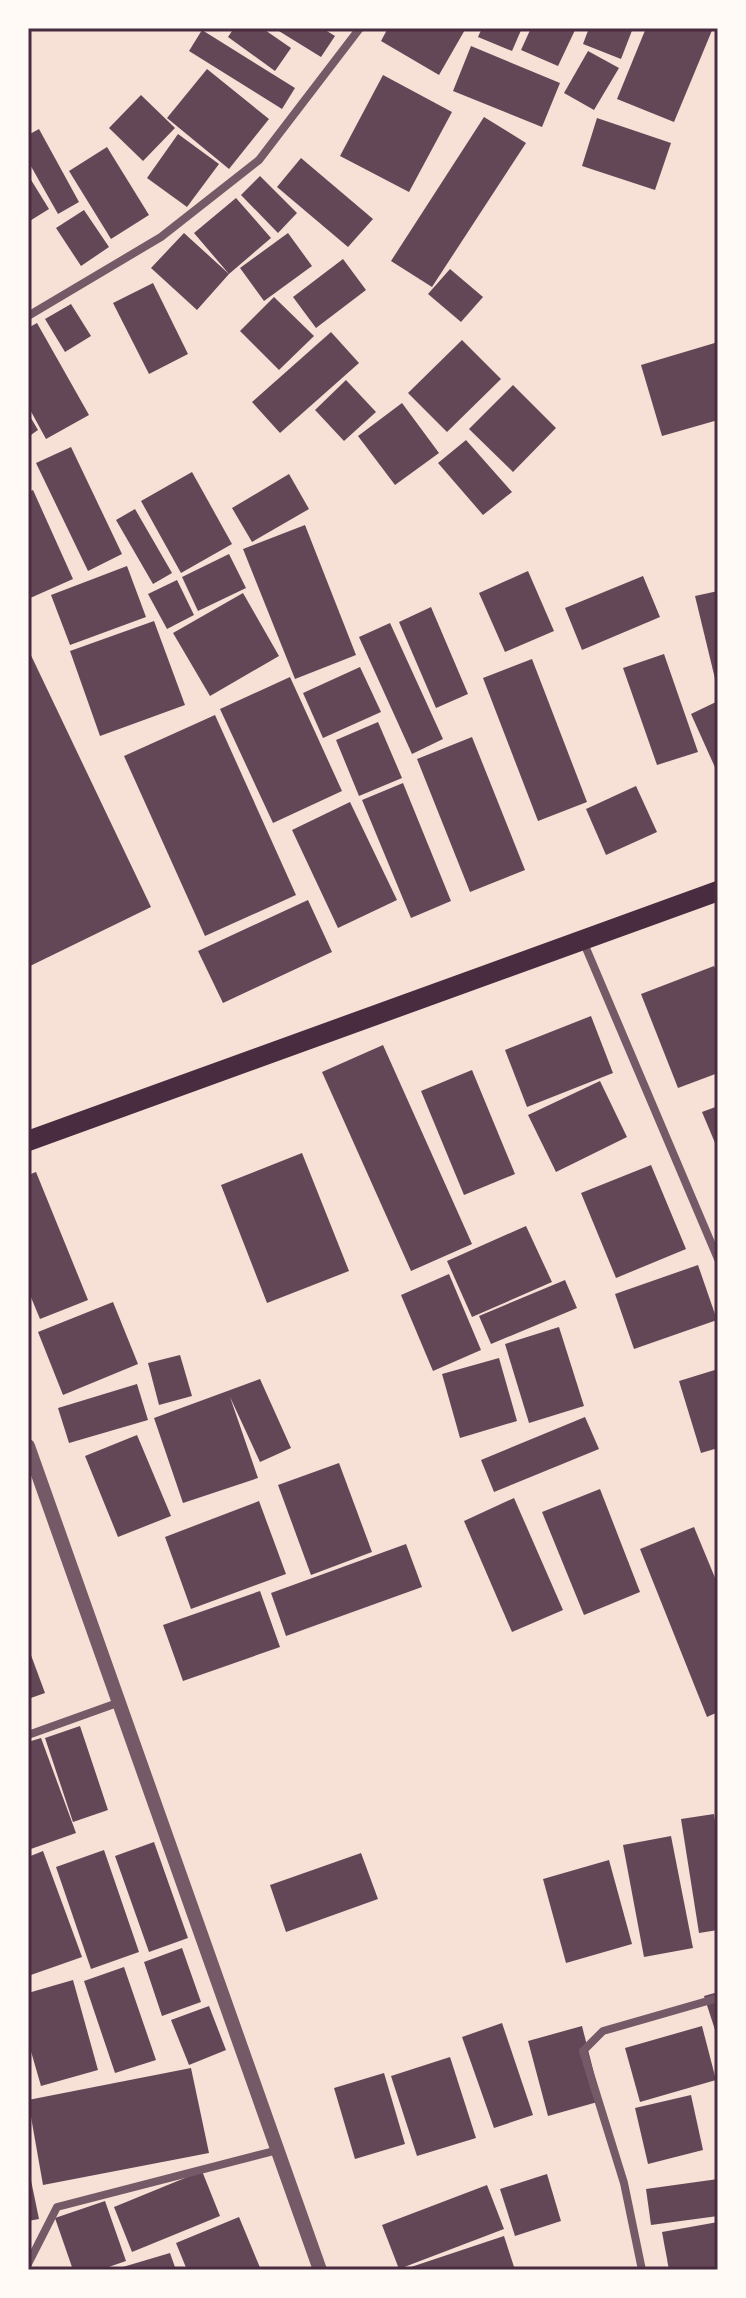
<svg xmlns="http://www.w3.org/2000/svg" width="746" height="2298" font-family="Montserrat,sans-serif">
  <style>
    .building { fill: #644757 }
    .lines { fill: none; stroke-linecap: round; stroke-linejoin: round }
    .minor { stroke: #755966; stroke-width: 8 }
    .tertiary { stroke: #755966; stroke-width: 14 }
    .primary { stroke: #4a2c40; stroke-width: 20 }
    .neatline { fill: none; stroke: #4a2c40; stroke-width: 3 }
  </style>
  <rect width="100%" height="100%" fill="#f7e1d7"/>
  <g class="building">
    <path d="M234 28H262L291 48 275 71 228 37Z"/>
    <path d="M274 28H322L335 36 321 57Z"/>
    <path d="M388 28H466L439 75 381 41Z"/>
    <path d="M482 28H522L512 51 478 37Z"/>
    <path d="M531 28H576L558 66 521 50Z"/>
    <path d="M589 28H633L621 59 583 44Z"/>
    <path d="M646 28H713L674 122 617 99Z"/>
    <path d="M202 30 295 88 282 109 189 51Z"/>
    <path d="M471 46 560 83 542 127 453 91Z"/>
    <path d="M588 51 619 68 594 110 564 93Z"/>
    <path d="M207 69 269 119 229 169 167 118Z"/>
    <path d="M383 75 452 112 409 192 340 156Z"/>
    <path d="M141 95 175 128 143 161 109 128Z"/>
    <path d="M484 117 526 143 432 287 391 261Z"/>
    <path d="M597 118 671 143 655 190 582 166Z"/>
    <path d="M39 129 79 202 58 214 28 161V135Z"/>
    <path d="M178 134 219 164 187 207 147 178Z"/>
    <path d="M107 147 149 215 111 239 69 171Z"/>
    <path d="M301 158 373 219 348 247 277 187Z"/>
    <path d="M28 175 49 209 28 222Z"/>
    <path d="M260 176 297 213 278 233 241 195Z"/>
    <path d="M236 198 271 238 229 274 197 310 151 268 184 233 229 274 194 233Z"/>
    <path d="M84 210 109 247 81 266 56 228Z"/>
    <path d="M288 233 312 266 264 301 240 268Z"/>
    <path d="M343 259 366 290 316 328 293 297Z"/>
    <path d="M450 269 483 297 461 322 428 294Z"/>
    <path d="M153 283 188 354 149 374 113 303Z"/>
    <path d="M274 297 314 336 279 370 240 331Z"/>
    <path d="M71 304 91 336 65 352 45 319Z"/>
    <path d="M37 323 89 415 46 439 28 406V328Z"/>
    <path d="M331 332 359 363 280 433 252 402Z"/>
    <path d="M462 340 501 379 447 432 408 393Z"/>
    <path d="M718 342V420L662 436 641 365Z"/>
    <path d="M346 380 376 412 344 441 315 410Z"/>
    <path d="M513 385 556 428 513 472 469 429Z"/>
    <path d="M402 403 439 453 395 485 358 436Z"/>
    <path d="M28 413 38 430 28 437Z"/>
    <path d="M466 440 512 492 483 515 438 463Z"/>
    <path d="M71 447 122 554 88 571 36 463Z"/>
    <path d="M192 472 232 544 181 573 141 501Z"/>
    <path d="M289 474 309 509 252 542 232 508Z"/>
    <path d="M33 490 73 579 28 599V492Z"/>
    <path d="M135 509 172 573 153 584 116 520Z"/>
    <path d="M305 525 356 655 295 679 243 549Z"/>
    <path d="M229 554 246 588 198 611 182 577Z"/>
    <path d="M127 566 146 617 70 645 51 595Z"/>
    <path d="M528 571 554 631 505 652 479 593Z"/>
    <path d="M643 576 660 617 582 650 565 608Z"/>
    <path d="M177 580 194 615 167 629 148 594Z"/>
    <path d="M718 591V687H717L695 596Z"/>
    <path d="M243 593 279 656 210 696 173 633Z"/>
    <path d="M431 607 468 694 436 708 399 622Z"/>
    <path d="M154 621 185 705 100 736 70 651Z"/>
    <path d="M390 623 443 739 412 754 359 637Z"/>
    <path d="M28 649 151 907 28 967Z"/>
    <path d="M664 654 698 752 657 765 623 668Z"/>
    <path d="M532 659 587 802 538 821 483 678Z"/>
    <path d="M360 667 381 712 323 738 303 693Z"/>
    <path d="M290 677 342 791 273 823 220 709Z"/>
    <path d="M718 701V774L691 714Z"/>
    <path d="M215 715 296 895 205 936 124 756Z"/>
    <path d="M378 722 402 778 359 796 336 740Z"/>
    <path d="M472 737 525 870 470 892 417 759Z"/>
    <path d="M403 783 451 901 411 918 362 800Z"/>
    <path d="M636 786 657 832 606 855 586 809Z"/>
    <path d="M350 802 397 900 338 928 292 830Z"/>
    <path d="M308 900 332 952 223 1003 198 951Z"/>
    <path d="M714 966 718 975V1073L678 1088 641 994Z"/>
    <path d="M591 1016 613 1073 527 1107 505 1050Z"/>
    <path d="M383 1045 472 1244 411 1271 322 1072Z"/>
    <path d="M472 1070 515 1174 464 1195 421 1091Z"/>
    <path d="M600 1081 627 1137 556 1172 528 1115Z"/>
    <path d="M718 1106V1150L702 1112Z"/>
    <path d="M302 1153 349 1271 267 1303 221 1185Z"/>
    <path d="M651 1165 686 1249 616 1278 581 1193Z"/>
    <path d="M36 1172 88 1300 40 1319 28 1290V1175Z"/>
    <path d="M526 1226 552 1282 472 1317 447 1261Z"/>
    <path d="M698 1265 717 1320 634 1349 615 1294Z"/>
    <path d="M449 1274 481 1350 433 1371 401 1295Z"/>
    <path d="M565 1280 577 1308 491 1344 479 1316Z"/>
    <path d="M113 1302 138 1364 63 1395 38 1332Z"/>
    <path d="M559 1327 584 1406 529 1423 505 1344Z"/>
    <path d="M180 1355 192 1396 159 1405 148 1363Z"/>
    <path d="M499 1358 517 1421 460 1438 442 1374Z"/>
    <path d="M718 1369V1448L701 1453 679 1381Z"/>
    <path d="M260 1379 291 1448 260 1462 230 1397 258 1478 183 1503 154 1418Z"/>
    <path d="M137 1384 148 1420 69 1443 58 1408Z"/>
    <path d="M585 1417 599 1449 494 1492 481 1460Z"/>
    <path d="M137 1435 171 1516 118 1537 85 1456Z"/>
    <path d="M339 1463 372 1552 311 1575 278 1485Z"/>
    <path d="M600 1489 640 1592 584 1615 542 1512Z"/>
    <path d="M514 1498 563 1610 512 1632 464 1521Z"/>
    <path d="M259 1501 286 1574 191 1609 165 1537Z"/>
    <path d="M694 1527 718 1585V1712L707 1717 640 1549Z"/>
    <path d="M406 1544 422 1587 286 1636 271 1593Z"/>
    <path d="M260 1591 280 1647 183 1681 163 1625Z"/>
    <path d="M28 1647 45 1693 28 1699Z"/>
    <path d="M80 1726 108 1810 73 1822 45 1738Z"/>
    <path d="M41 1738 76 1833 28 1850V1742Z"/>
    <path d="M714 1814 718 1841V1930L699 1933 681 1819Z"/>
    <path d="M671 1836 693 1948 644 1957 623 1845Z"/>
    <path d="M154 1842 188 1938 149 1952 115 1856Z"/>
    <path d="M104 1850 139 1952 91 1969 56 1867Z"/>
    <path d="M43 1851 82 1957 28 1976V1857Z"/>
    <path d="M361 1853 378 1899 286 1932 270 1885Z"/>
    <path d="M609 1860 632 1944 566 1963 543 1879Z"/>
    <path d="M182 1948 201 2002 162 2016 144 1962Z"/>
    <path d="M124 1967 156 2060 115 2073 84 1981Z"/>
    <path d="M73 1980 98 2070 41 2086 28 2041V1993Z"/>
    <path d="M718 1992V2036H717L704 1996Z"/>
    <path d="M209 2006 226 2050 189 2065 171 2020Z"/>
    <path d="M502 2023 533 2115 494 2128 462 2037Z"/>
    <path d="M582 2026 601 2101 548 2116 528 2041Z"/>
    <path d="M702 2026 716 2080 640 2102 625 2048Z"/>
    <path d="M450 2057 476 2138 417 2156 391 2076Z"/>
    <path d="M191 2068 209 2153 43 2185 28 2100Z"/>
    <path d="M384 2073 405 2144 355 2159 334 2088Z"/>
    <path d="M691 2095 703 2150 648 2164 635 2108Z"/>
    <path d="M28 2166 39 2219 28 2221Z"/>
    <path d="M202 2171 220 2216 132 2252 114 2207Z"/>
    <path d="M547 2174 561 2221 515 2236 500 2189Z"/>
    <path d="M718 2179V2216L651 2225 646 2189Z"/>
    <path d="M487 2185 504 2229 399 2269 382 2225Z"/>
    <path d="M105 2201 126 2261 100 2270H73L55 2218Z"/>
    <path d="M239 2217 261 2270H187L176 2243Z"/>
    <path d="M718 2222V2267L669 2270 662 2232Z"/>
    <path d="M504 2236 515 2270H405V2269Z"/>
    <path d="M170 2253 176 2270H116V2269Z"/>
  </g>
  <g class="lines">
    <g class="minor">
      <path d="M28 316 161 237 259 160 360 28"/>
      <path d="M583 941 718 1259"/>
      <path d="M28 1735 120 1702"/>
      <path d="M28 2264 57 2207 278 2150"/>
      <path d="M642 2270 624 2183 583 2051 603 2031 718 1998"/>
    </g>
    <path class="tertiary" d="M28 1446 320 2270"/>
    <path class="primary" d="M28 1141 718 891"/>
  </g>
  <rect width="746" height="2298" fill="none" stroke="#fffaf5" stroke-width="60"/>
  <rect x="30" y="30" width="686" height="2238" class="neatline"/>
</svg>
